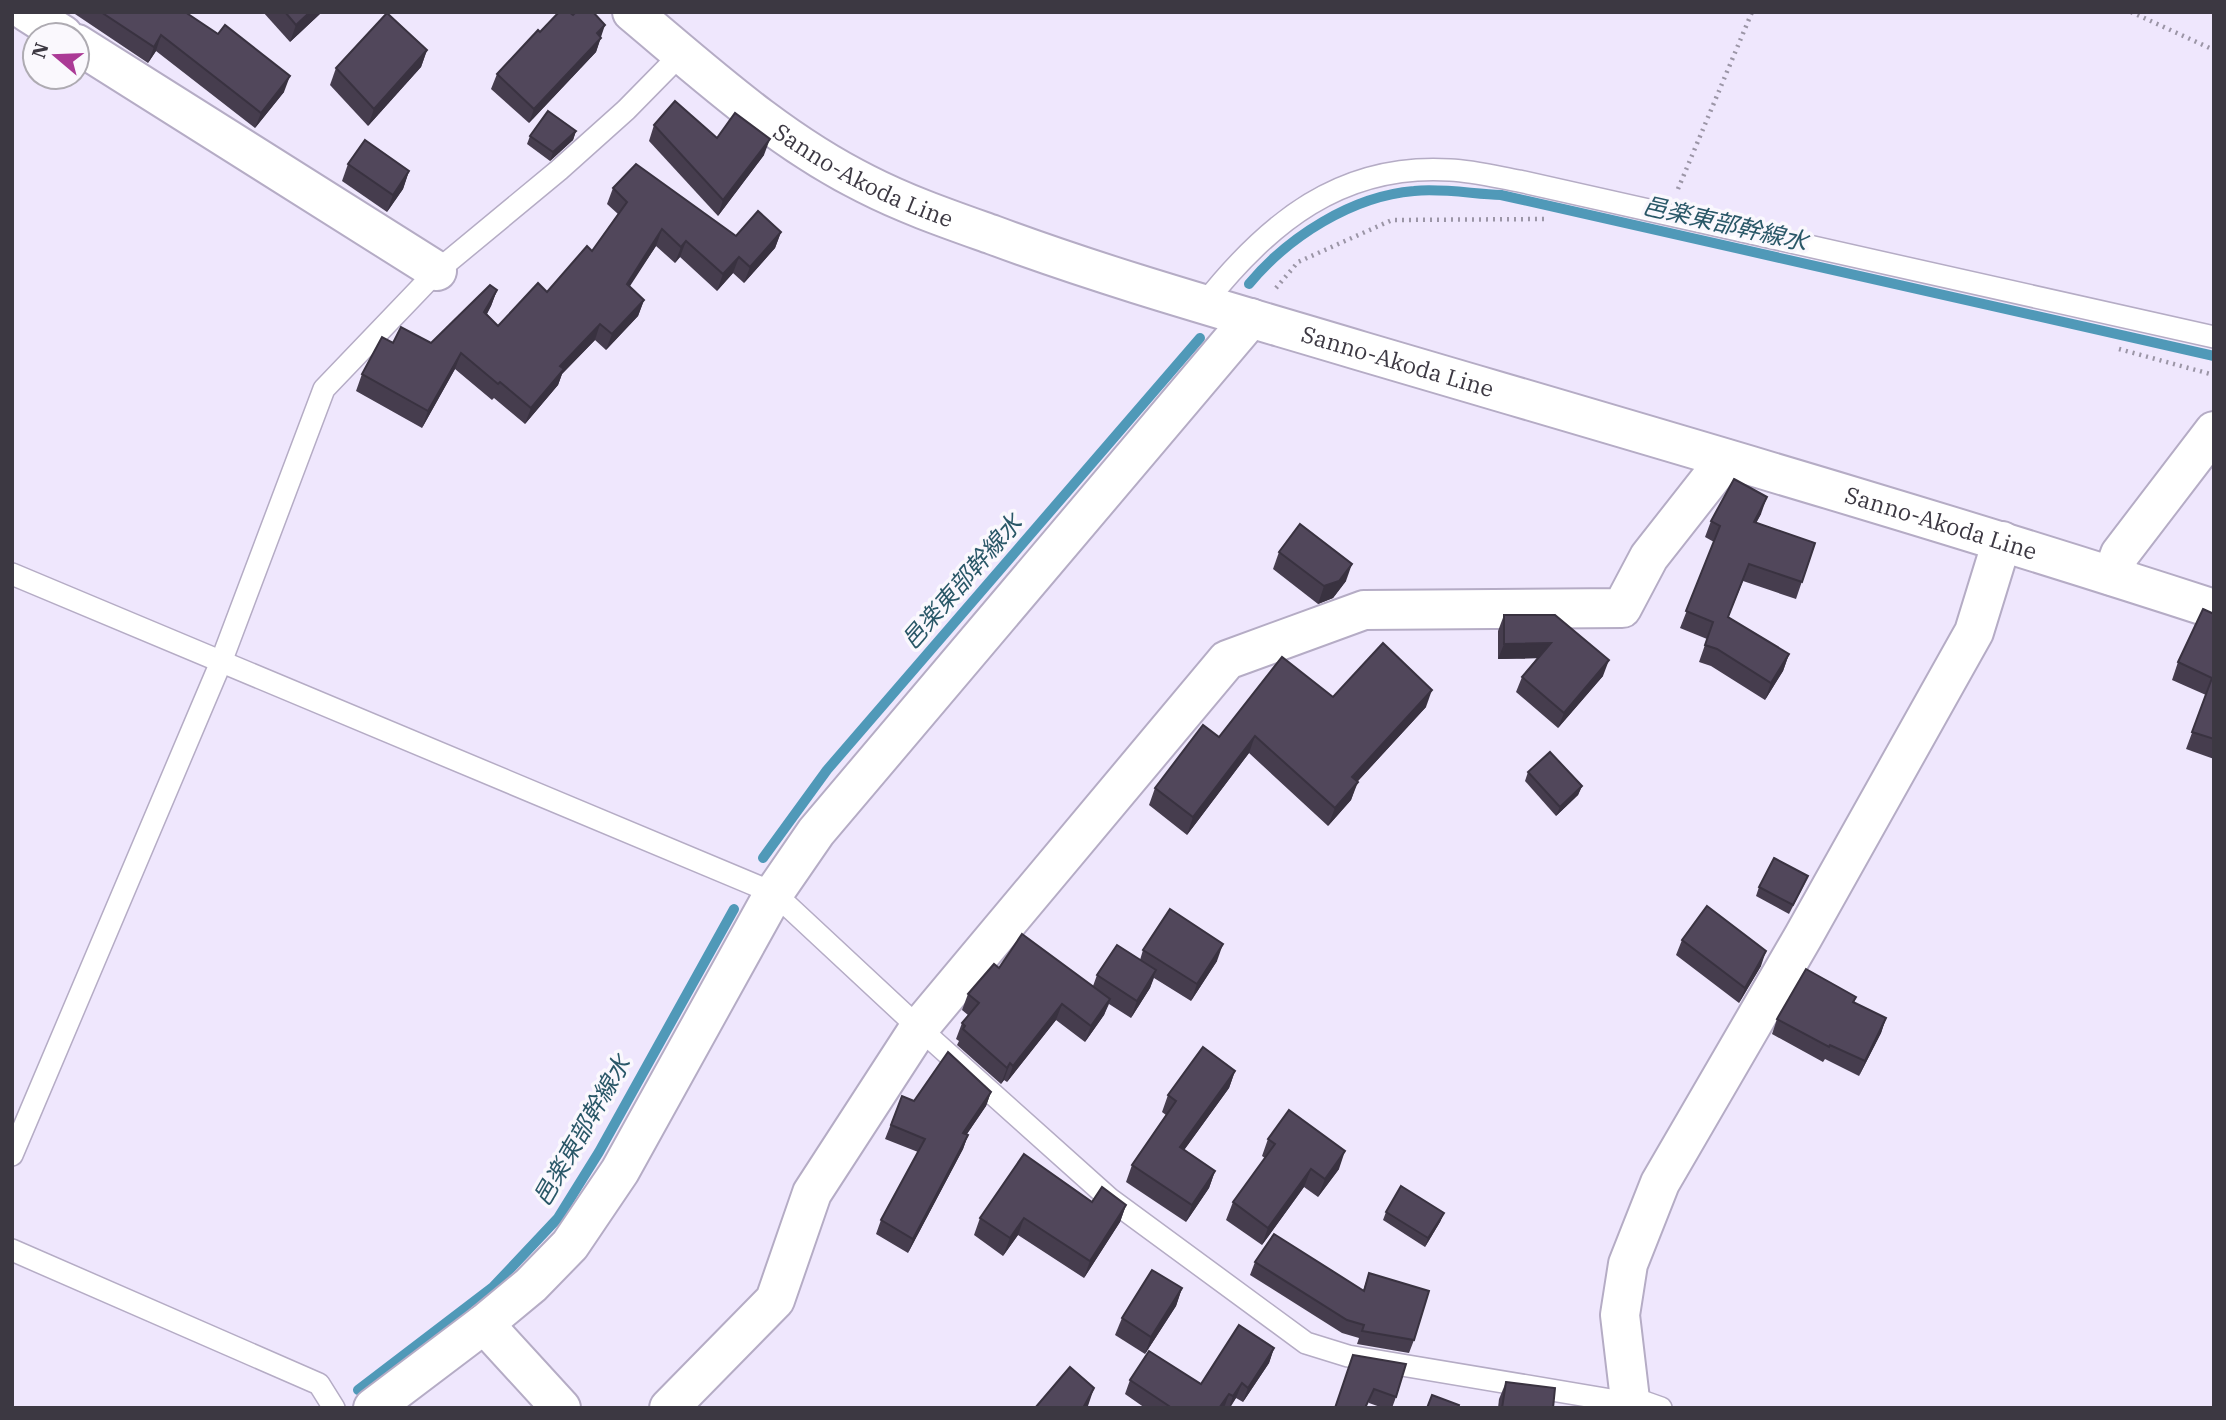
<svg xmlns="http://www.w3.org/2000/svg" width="2226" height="1420" font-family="'IBM Plex Serif','Noto Sans JP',serif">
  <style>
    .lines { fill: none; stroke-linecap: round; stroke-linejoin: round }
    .stream { stroke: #5099b8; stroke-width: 10 }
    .lane-casing { stroke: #b5acc5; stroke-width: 24 }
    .street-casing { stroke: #b5acc5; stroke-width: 42 }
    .secondary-casing { stroke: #b5acc5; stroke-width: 42 }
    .path { stroke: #9b95a6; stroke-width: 4.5; stroke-dasharray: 2 5; stroke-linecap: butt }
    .lane { stroke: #fff; stroke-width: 21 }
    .street { stroke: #fff; stroke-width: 38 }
    .secondary { stroke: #fff; stroke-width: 38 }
    .wall { fill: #463d4e }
    .shaded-wall { fill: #393240 }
    .building { fill: #51475b; stroke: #393240; stroke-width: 2 }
    .labels { text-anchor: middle; stroke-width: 7; stroke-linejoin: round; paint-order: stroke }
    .street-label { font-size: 23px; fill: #3c3842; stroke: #faf8fd }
    .water-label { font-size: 24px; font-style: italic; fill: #295767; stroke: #faf8fd }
  </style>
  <rect width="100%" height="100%" fill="#efe7fd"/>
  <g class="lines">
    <g class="stream">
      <path d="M1249 284C1288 237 1352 196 1414 191 1442 188 1473 194 1501 195L2214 356"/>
      <path d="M763 858 827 770 1200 338"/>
      <path d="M358 1390 493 1287 558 1218 599 1152 734 909"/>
    </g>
    <g class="lane-casing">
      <g id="lane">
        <path d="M1204 304C1268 223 1341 163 1450 170 1473 171 1497 177 1519 181L2214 337"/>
        <path d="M12 574 774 893 919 1028 1110 1199 1306 1343 1348 1356 1611 1400 1630 1397 1661 1408"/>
        <path d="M12 1155 221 662 324 389 437 271 559 170 626 110 682 53"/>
        <path d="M12 1250 319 1384 334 1408"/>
      </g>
    </g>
    <g class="street-casing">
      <g id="street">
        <path d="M27 12 63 35"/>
        <path d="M77 44 437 271"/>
        <path d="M2112 576 2120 554 2214 431"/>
        <path d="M484 1324 561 1408"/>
        <path d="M373 1408 484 1324 531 1285 570 1245 620 1171 774 893 816 832 1251 318"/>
        <path d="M669 1408 775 1300 812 1193 919 1028 1227 660 1364 610 1622 608 1649 557 1726 459"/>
        <path d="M1631 1408 1620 1315 1628 1264 1660 1183 1803 937 1974 632 2002 541"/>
      </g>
    </g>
    <g class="secondary-casing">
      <g id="secondary">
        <path id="s1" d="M632 12C706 74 779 141 866 184 907 205 951 220 993 235 1114 280 1238 314 1361 351 1646 435 1931 517 2214 609"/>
      </g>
    </g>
    <g class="path">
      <path d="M2131 12 2214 50"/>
      <path d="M1678 189 1752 12"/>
      <path d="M1276 288 1298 262 1392 220 1544 219"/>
      <path d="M2119 349 2214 375"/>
    </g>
    <use href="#lane" class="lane"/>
    <use href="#street" class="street"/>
    <use href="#secondary" class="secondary"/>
  </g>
  <g class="wall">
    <path d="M72 12H185L284 92 255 128 156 51 148 63Z"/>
    <path d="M263 12H322L290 42Z"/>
    <path d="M540 32 601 37 596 52 529 123 491 89 497 74Z"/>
    <path d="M427 50 421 67 368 126 330 85 336 68Z"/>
    <path d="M654 125 717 138 764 155 718 216 649 141Z"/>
    <path d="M576 131 573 140 550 161 527 144 530 136Z"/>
    <path d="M348 164 409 171 403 189 387 212 342 181Z"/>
    <path d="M613 188 736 236 781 232 775 248 744 283 733 273 717 291 680 257 675 263 656 246 629 286 644 300 638 316 606 350 595 340 562 374 558 385 525 424 494 398 492 400 455 369 422 428 356 391 362 374 393 343H431L497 290 491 306 487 314 498 326 547 292 592 251 618 214 607 204Z"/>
    <path d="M1761 514 1756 523 1815 543 1796 599 1743 581 1728 617 1789 654 1783 671 1765 700 1711 666 1699 662 1707 639 1680 628 1714 542 1705 537 1711 521Z"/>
    <path d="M1279 552 1346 581 1333 598 1318 604 1273 569Z"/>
    <path d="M2214 614V759L2186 749 2206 695 2172 680 2178 662Z"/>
    <path d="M1504 615 1603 676 1558 728 1516 692 1522 677 1537 658 1498 659V631Z"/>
    <path d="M1333 697 1426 707 1357 782 1351 800 1328 826 1249 753 1187 835 1149 805 1155 788 1219 737Z"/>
    <path d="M1528 772 1582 786 1578 795 1556 816 1525 781Z"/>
    <path d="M1808 876 1804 885 1789 914 1756 896 1759 887Z"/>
    <path d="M1682 940 1761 966 1739 1003 1676 955Z"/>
    <path d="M1143 950 1217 961 1191 1001 1154 978 1150 988 1131 1018 1109 1004 1104 1015 1085 1042 1056 1020 1007 1082 1004 1080 1001 1084 957 1045 959 1041 956 1039 962 1023 968 1015 962 1010 968 994 999 968 1093 986 1097 975 1140 960Z"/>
    <path d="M1856 997 1854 1003 1886 1018 1881 1033 1859 1076 1825 1059 1823 1062 1772 1034 1777 1019Z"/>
    <path d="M1235 1071 1229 1088 1184 1150 1215 1171 1209 1188 1186 1222 1126 1182 1132 1165 1166 1115 1162 1112 1168 1095Z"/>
    <path d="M991 1092 986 1106 967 1134 968 1135 963 1149 908 1253 876 1234 881 1220 918 1152 885 1139 902 1096 914 1101Z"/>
    <path d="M1268 1139 1339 1169 1318 1197 1304 1187 1262 1245 1226 1220 1233 1202 1265 1158 1262 1156Z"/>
    <path d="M1092 1202 1126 1205 1120 1222 1084 1278 1018 1235 1003 1256 974 1235 980 1218Z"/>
    <path d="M1386 1212 1444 1213 1440 1222 1425 1247 1383 1220Z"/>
    <path d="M1255 1262 1363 1291 1369 1273 1414 1340 1409 1353 1357 1344 1359 1338 1342 1333 1250 1275Z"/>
    <path d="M1182 1288 1176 1306 1145 1354 1115 1335 1122 1318Z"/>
    <path d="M1274 1348 1269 1363 1243 1402 1236 1398 1230 1408H1145L1125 1394 1130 1380 1201 1384Z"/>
    <path d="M1353 1355 1396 1397 1392 1408H1383L1369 1403Z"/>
    <path d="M1506 1382 1553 1408H1498L1499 1399Z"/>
  </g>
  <g class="shaded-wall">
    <path d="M310 12H322L290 42 296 25Z"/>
    <path d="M605 25 596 52 529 123 534 109 597 33Z"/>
    <path d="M161 35 156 51 148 63 154 47Z"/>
    <path d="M427 50 421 67 368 126 374 109Z"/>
    <path d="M290 76 284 92 255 128 261 113Z"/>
    <path d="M576 131 573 140 550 161 553 152Z"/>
    <path d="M770 139 764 155 718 216 723 200Z"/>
    <path d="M409 171 403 189 387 212 393 195Z"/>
    <path d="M662 229 656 246 621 300 627 284Z"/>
    <path d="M781 232 775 248 744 283 750 267Z"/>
    <path d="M686 241 680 257 675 263 681 247Z"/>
    <path d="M739 257 733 273 717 291 723 274Z"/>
    <path d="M497 290 491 306 479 328 484 312Z"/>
    <path d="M644 300 638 316 606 350 612 334Z"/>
    <path d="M600 324 595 340 562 374 558 385 525 424 531 408 560 366Z"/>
    <path d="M461 353 455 369 422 428 428 411Z"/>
    <path d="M1767 497 1761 514 1748 538 1754 522Z"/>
    <path d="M1352 564 1346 581 1333 598 1318 604 1324 586Z"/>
    <path d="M1551 643 1545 658 1498 659 1504 644Z"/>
    <path d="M1789 654 1783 671 1765 700 1771 683Z"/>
    <path d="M1609 660 1603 676 1558 728 1564 713Z"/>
    <path d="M1432 690 1426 707 1346 794 1352 777Z"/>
    <path d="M1255 736 1249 753 1187 835 1193 817Z"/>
    <path d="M1358 782 1351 800 1328 826 1335 808Z"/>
    <path d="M1582 786 1578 795 1556 816 1560 807Z"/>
    <path d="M1223 944 1217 961 1191 1001 1197 984Z"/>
    <path d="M1766 951 1761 966 1739 1003 1745 988Z"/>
    <path d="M1156 970 1150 988 1131 1018 1137 1001Z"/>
    <path d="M1110 999 1104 1015 1085 1042 1091 1026Z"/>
    <path d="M1062 1004 1056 1020 1007 1082 1013 1066Z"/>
    <path d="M1886 1018 1881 1033 1859 1076 1865 1061Z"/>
    <path d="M1010 1063 1004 1080 1001 1084 1007 1068Z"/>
    <path d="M1235 1071 1229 1088 1174 1164 1180 1147Z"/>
    <path d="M991 1092 986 1106 958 1147 963 1133Z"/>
    <path d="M968 1135 963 1149 908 1253 913 1239Z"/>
    <path d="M1345 1151 1339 1169 1318 1197 1325 1179Z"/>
    <path d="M1311 1169 1304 1187 1262 1245 1268 1228Z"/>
    <path d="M1215 1171 1209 1188 1186 1222 1192 1205Z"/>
    <path d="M1126 1205 1120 1222 1084 1278 1090 1261Z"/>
    <path d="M1444 1213 1440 1222 1425 1247 1428 1238Z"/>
    <path d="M1024 1218 1018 1235 1003 1256 1010 1238Z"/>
    <path d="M1182 1288 1176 1306 1145 1354 1151 1337Z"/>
    <path d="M1274 1348 1269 1363 1243 1402 1248 1388Z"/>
    <path d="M1242 1383 1236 1398 1229 1408 1233 1396Z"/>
    <path d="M1094 1388 1088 1406 1087 1408H1083Z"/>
    <path d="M1229 1394 1224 1408H1219Z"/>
  </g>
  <g class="building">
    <path d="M101 12H185L218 34 225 25 290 76 261 113 161 35 154 47Z"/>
    <path d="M285 12H310L296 25Z"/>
    <path d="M559 12H569L573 15 576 12H593L605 25 597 33 601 38 534 109 497 74 538 30 540 32Z"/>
    <path d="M387 13 427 50 374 109 336 68Z"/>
    <path d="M675 101 717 138 735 113 770 139 723 200 654 125Z"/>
    <path d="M548 111 576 131 553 152 530 136Z"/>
    <path d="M365 140 409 171 393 195 348 164Z"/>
    <path d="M636 164 736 236 758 211 781 232 750 267 739 257 723 274 686 241 681 247 662 229 627 284 644 300 612 334 600 324 560 366 564 369 531 408 500 382 498 384 461 353 428 411 362 374 382 337 393 343 401 327 431 343 490 285 497 290 484 312 498 326 538 283 547 292 587 246 592 251 627 202 613 188Z"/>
    <path d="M1734 479 1767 497 1754 522 1815 543 1802 582 1749 564 1728 617 1789 654 1771 683 1717 649 1705 645 1713 622 1686 611 1720 526 1711 521Z"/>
    <path d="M1300 524 1352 564 1339 581 1324 586 1279 552Z"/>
    <path d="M2203 609 2214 614V739L2192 732 2212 678 2178 662Z"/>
    <path d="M1504 615H1555L1609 660 1564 713 1522 677 1551 643 1504 644Z"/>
    <path d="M1383 643 1432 690 1352 777 1358 782 1335 808 1255 736 1193 817 1155 788 1203 725 1219 737 1282 657 1333 697Z"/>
    <path d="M1550 752 1582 786 1560 807 1528 772Z"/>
    <path d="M1774 858 1808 876 1793 905 1759 887Z"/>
    <path d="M1707 906 1766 951 1745 988 1682 940Z"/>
    <path d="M1170 909 1223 944 1197 984 1143 950Z"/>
    <path d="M1022 934 1110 999 1091 1026 1062 1004 1013 1066 1010 1063 1007 1068 963 1029 965 1026 962 1023 979 1003 968 994 994 964 999 968Z"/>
    <path d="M1117 945 1156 970 1137 1001 1097 975Z"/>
    <path d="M1806 969 1856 997 1853 1002 1886 1018 1865 1061 1830 1045 1829 1047 1777 1019Z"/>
    <path d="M1203 1047 1235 1071 1180 1147 1215 1171 1192 1205 1132 1165 1176 1101 1168 1095Z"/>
    <path d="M948 1052 991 1092 963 1133 968 1135 913 1239 881 1220 925 1139 891 1125 902 1096 914 1101Z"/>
    <path d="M1289 1110 1345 1151 1325 1179 1311 1169 1268 1228 1233 1202 1275 1144 1268 1139Z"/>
    <path d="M1024 1154 1092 1202 1102 1187 1126 1205 1090 1261 1024 1218 1010 1238 980 1218Z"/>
    <path d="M1401 1186 1444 1213 1428 1238 1386 1212Z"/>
    <path d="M1274 1234 1364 1291 1369 1273 1429 1291 1414 1340 1362 1331 1364 1325 1347 1320 1255 1262Z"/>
    <path d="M1152 1270 1182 1288 1151 1337 1122 1318Z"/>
    <path d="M1239 1325 1274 1348 1248 1388 1242 1383 1233 1396 1229 1394 1219 1408H1172L1130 1380 1149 1351 1201 1384Z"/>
    <path d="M1353 1355 1406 1364 1396 1397 1374 1389 1365 1408H1335Z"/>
    <path d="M1070 1367 1094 1388 1083 1408H1035Z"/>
    <path d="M1506 1382 1555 1388 1553 1408H1502Z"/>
    <path d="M1432 1395 1459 1405 1458 1408H1427Z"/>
  </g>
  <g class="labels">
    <g class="street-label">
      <text dy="8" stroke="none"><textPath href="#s1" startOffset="285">Sanno-Akoda Line</textPath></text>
      <text dy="8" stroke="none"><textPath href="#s1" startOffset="852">Sanno-Akoda Line</textPath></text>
      <text dy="8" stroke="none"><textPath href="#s1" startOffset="1419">Sanno-Akoda Line</textPath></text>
    </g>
    <g class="water-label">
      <text transform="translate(1725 224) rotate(13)" y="8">邑楽東部幹線水</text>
      <text transform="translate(962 582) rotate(-49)" y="8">邑楽東部幹線水</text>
      <text transform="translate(582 1131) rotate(-60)" y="8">邑楽東部幹線水</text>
    </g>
  </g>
  <rect width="2226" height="1420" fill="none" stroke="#3c3842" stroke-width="28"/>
  <g transform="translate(56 56) rotate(289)"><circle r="33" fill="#faf8fd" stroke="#aeabb2" stroke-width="2"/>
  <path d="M0-5L12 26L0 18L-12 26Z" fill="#ab3a96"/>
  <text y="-10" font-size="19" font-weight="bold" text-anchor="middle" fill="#3c3842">N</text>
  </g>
</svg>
